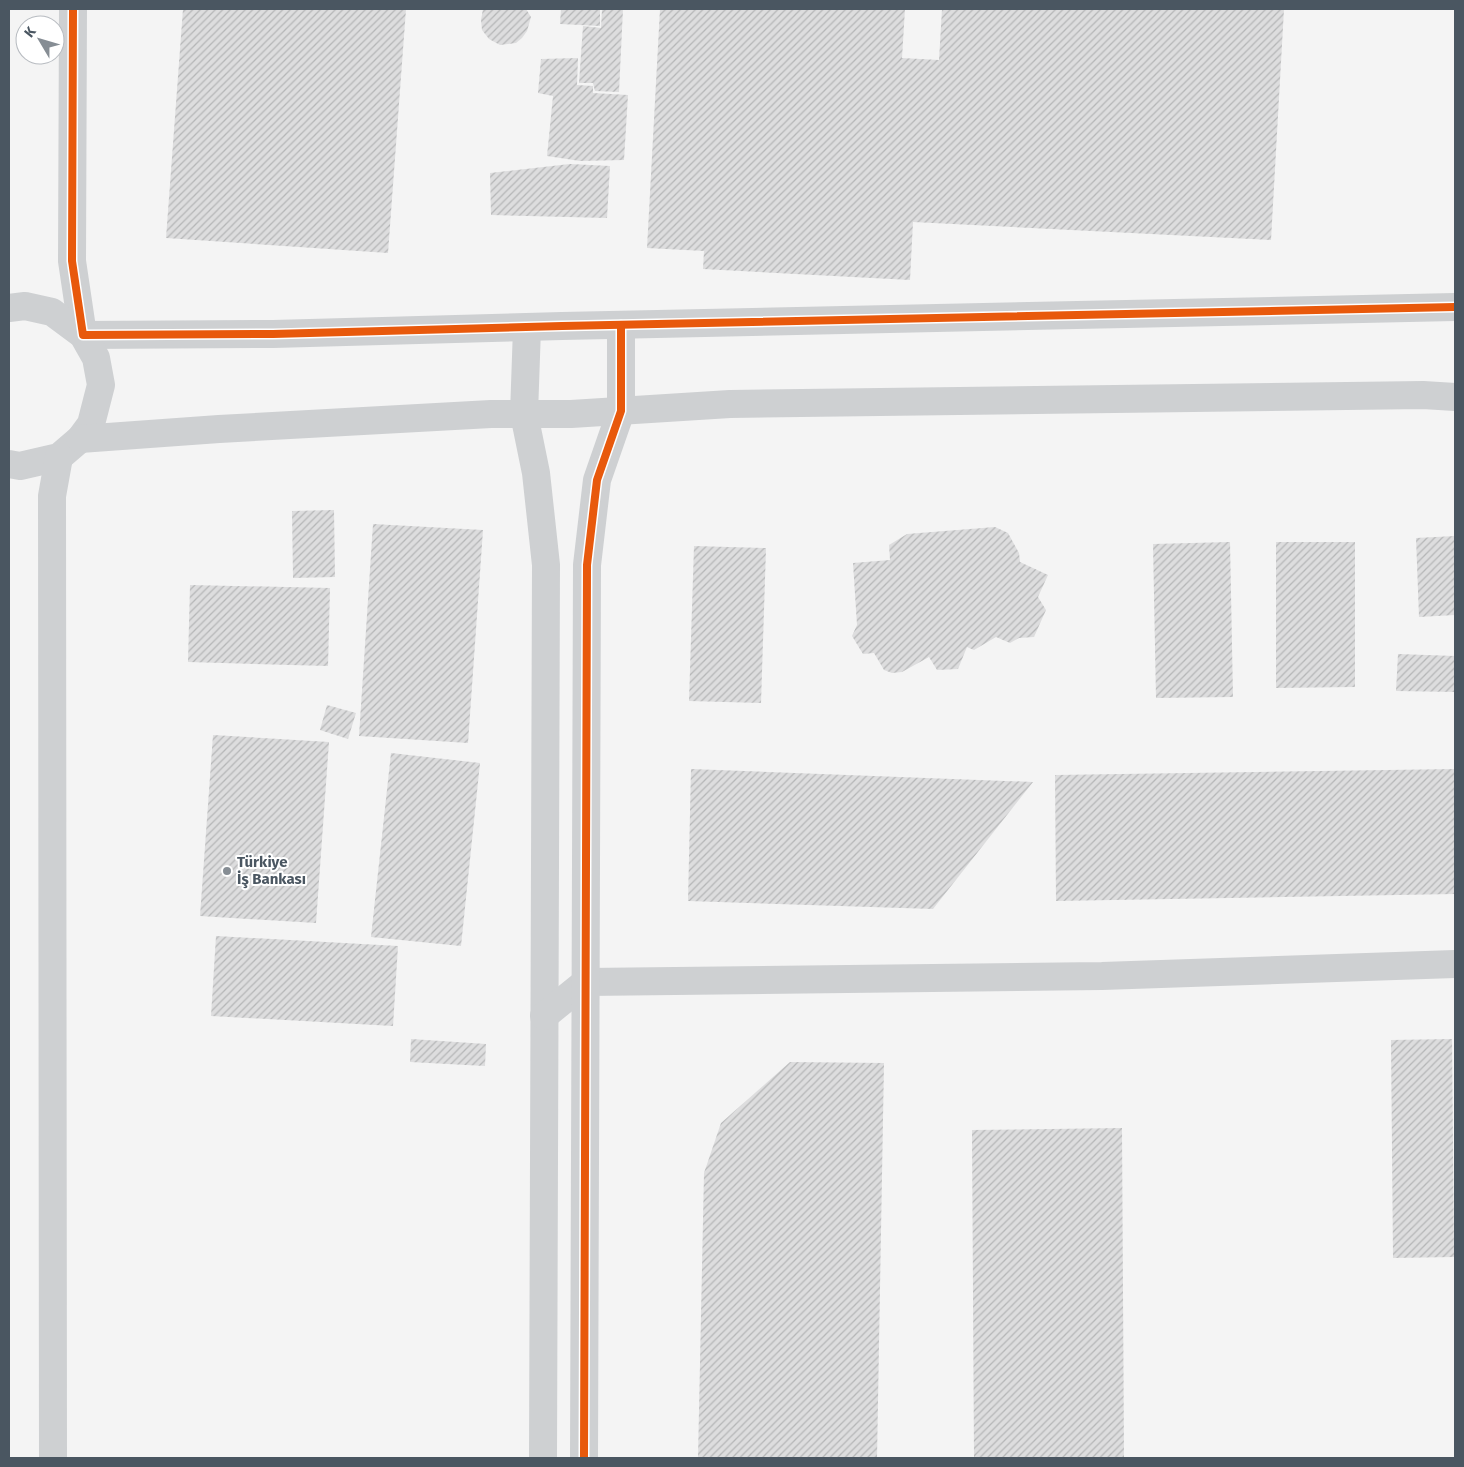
<svg xmlns="http://www.w3.org/2000/svg" width="1464" height="1467" font-family="'Fira Sans',sans-serif">
  <style>
    .building { fill: url(#building-hatch) }
    .lines { fill: none; stroke-linecap: round; stroke-linejoin: round }
    .minor { stroke: #ced0d2; stroke-width: 28 }
    .tertiary { stroke: #ced0d2; stroke-width: 28 }
    .cycleway-casing { stroke: #fff; stroke-width: 11 }
    .cycleway { stroke: #e8590c; stroke-width: 8 }
    .poi-dot { fill: #868d94; stroke: #fff; stroke-width: 2 }
    .labels { text-anchor: middle; stroke-width: 4; stroke-linejoin: round; paint-order: stroke }
    .poi-label { font-size: 15px; font-weight: bold; fill: #4a5661; stroke: #fff; text-anchor: start }
  </style>
  <defs>
    <pattern id="building-hatch" width="6" height="6" patternUnits="userSpaceOnUse" patternTransform="scale(1.25)"><rect width="6" height="6" fill="#ddddde"/><path d="M-1 1l2-2M0 6l6-6M5 7l2-2" fill="none" stroke="#b5b6b7"/></pattern>
  </defs>
  <rect width="100%" height="100%" fill="#f4f4f4"/>
  <g class="building">
    <path d="M183 9H406L388 253 166 238Z"/>
    <path d="M483 9H526L531 17 527 31 522 38 516 43 500 45 489 39 482 30 481 20Z"/>
    <path d="M561 9H600V26L560 24Z"/>
    <path d="M602 9H623L619 92 595 91 593 83H579L583 26 601 28Z"/>
    <path d="M660 9H905L902 58 939 60 942 9H1284L1271 240 913 222 910 280 703 269 704 251 647 248Z"/>
    <path d="M578 58 577 85 593 86V93L628 95 624 160 580 161 547 156 553 96 538 93 541 59Z"/>
    <path d="M570 164 610 166 607 218 491 215 490 173Z"/>
    <path d="M334 510 335 577 293 578 292 511Z"/>
    <path d="M373 524 483 530 468 743 359 736Z"/>
    <path d="M995 527 1008 533 1019 553 1020 562 1048 575 1038 597 1046 610 1034 637 1019 638 1010 643 996 637 974 650 967 647 958 669 937 670 929 657 902 672 892 673 884 670 874 653 863 654 852 636 857 625 853 563 890 560 889 545 907 534Z"/>
    <path d="M1455 536V615L1419 617 1416 538Z"/>
    <path d="M1230 542 1233 697 1156 698 1153 544Z"/>
    <path d="M1276 542H1355V687L1276 688Z"/>
    <path d="M694 546 766 548 761 703 689 701Z"/>
    <path d="M190 585 330 588 328 666 188 662Z"/>
    <path d="M1398 654 1455 656V692L1396 691Z"/>
    <path d="M327 705 356 713 348 739 320 730Z"/>
    <path d="M213 735 329 742 316 923 200 916Z"/>
    <path d="M391 753 480 763 461 946 371 937Z"/>
    <path d="M691 769 1033 782 933 909 688 901Z"/>
    <path d="M1455 769V894L1056 901 1055 775Z"/>
    <path d="M216 936 398 946 393 1026 211 1016Z"/>
    <path d="M411 1039 486 1044 485 1066 410 1062Z"/>
    <path d="M1452 1039 1454 1257 1393 1258 1391 1040Z"/>
    <path d="M790 1062 884 1063 877 1458H698L704 1173 721 1123Z"/>
    <path d="M1122 1128 1124 1458H974L972 1130Z"/>
  </g>
  <g class="lines">
    <g class="minor">
      <path d="M524 414 536 473 546 565 543 1458"/>
      <path d="M544 1016 586 982 1102 976 1455 964"/>
      <path d="M584 1458 587 565 597 480 621 411"/>
    </g>
    <g class="tertiary">
      <path d="M73 9 72 261 83 335 273 334 562 326 1455 307"/>
      <path d="M9 308 25 306 52 312 83 335 96 358 101 385 91 424 80 439 59 457 20 466 9 464"/>
      <path d="M621 325V411"/>
      <path d="M524 414 527 328"/>
      <path d="M80 439 219 429 491 414H571L730 404 1423 395 1455 397"/>
      <path d="M53 1458 52 496 59 457"/>
    </g>
    <g class="cycleway-casing">
      <g id="cycleway">
        <path d="M73 9 72 261 83 335 273 334 562 326 1455 307"/>
        <path d="M584 1458 587 565 597 480 621 411V325"/>
      </g>
    </g>
    <use href="#cycleway" class="cycleway"/>
  </g>
  <circle class="poi-dot" cx="227" cy="871" r="5"/>
  <g class="labels">
    <g class="poi-label">
      <text x="237" y="867">Türkiye<tspan x="237" dy="17">İş Bankası</tspan></text>
    </g>
  </g>
  <rect width="1464" height="1467" fill="none" stroke="#4a5661" stroke-width="20"/>
  <g transform="translate(40 40) rotate(308)"><circle r="24" fill="#ffffff" stroke="#b7bbc0"/>
  <path d="M0-4L9 19L0 12L-9 19Z" fill="#868d94"/>
  <text y="-8" font-size="14" font-weight="bold" text-anchor="middle" fill="#4a5661">K</text>
  </g>
</svg>
